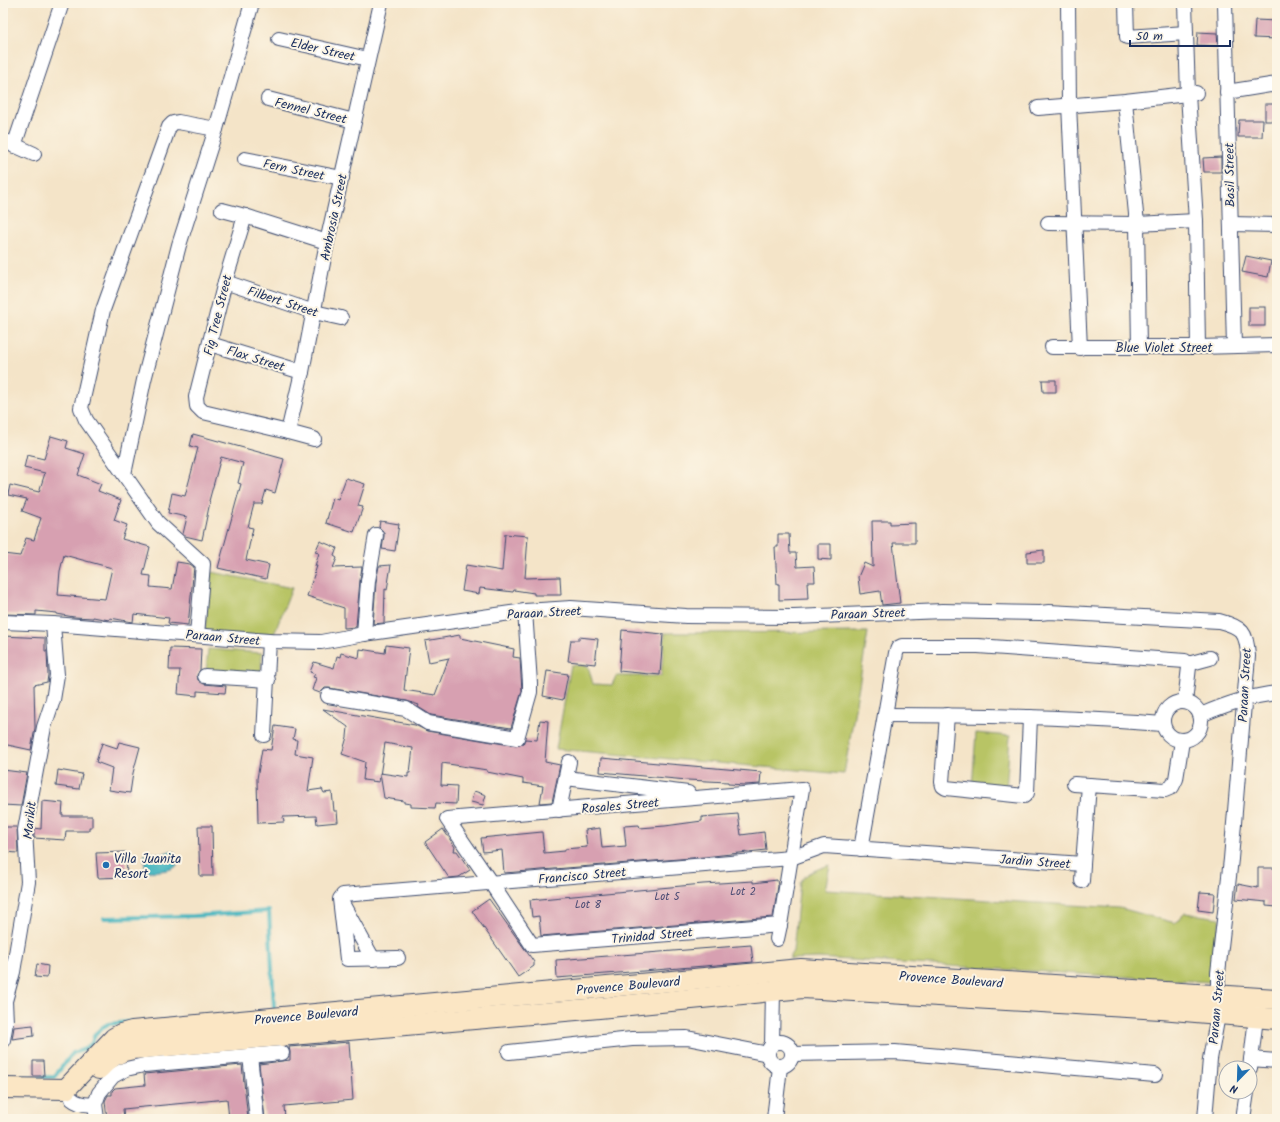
<svg xmlns="http://www.w3.org/2000/svg" width="1280" height="1122" font-family="Kalam,sans-serif">
  <style>
    .green { fill: #b8c465; stroke: #6a7a62 }
    .water { fill: #47b6c0; stroke: #31728f }
    .lines { fill: none; stroke-linecap: round; stroke-linejoin: round }
    .stream { stroke: #47b6c0; stroke-width: 4 }
    .building { fill: #d7a0b1; fill-rule: evenodd }
    .street-casing { stroke: #3c4a6e; stroke-width: 16 }
    .secondary-casing { stroke: #3c4a6e; stroke-width: 22 }
    .street { stroke: #fff; stroke-width: 14 }
    .secondary { stroke: #fbe6c4; stroke-width: 20 }
    .poi-dot { fill: #1f6fb2; stroke: #fcf5e5; stroke-width: 1.5 }
    .labels { text-anchor: middle; stroke-width: 4; stroke-linejoin: round; paint-order: stroke }
    .number-label { font-size: 11px; fill: #4a4b73 }
    .street-label { font-size: 13px; fill: #1b2f5e; stroke: #fcf5e5 }
    .poi-label { font-size: 13px; fill: #1b2f5e; stroke: #fcf5e5; text-anchor: start }
  </style>
  <rect width="100%" height="100%" fill="#fcf5e5"/>
  <filter id="ink" filterUnits="userSpaceOnUse"><feTurbulence type="fractalNoise" baseFrequency=".025" numOctaves="2"/><feDisplacementMap in="SourceGraphic" scale="8" xChannelSelector="R" yChannelSelector="G"/><feConvolveMatrix kernelMatrix="1 2 1 2 8 2 1 2 1" color-interpolation-filters="sRGB"/></filter>
  <filter id="wash" filterUnits="userSpaceOnUse"><feTurbulence type="fractalNoise" baseFrequency=".012" numOctaves="4" result="noise"/><feDisplacementMap in="SourceGraphic" scale="16" xChannelSelector="R" yChannelSelector="G"/><feGaussianBlur stdDeviation="0.9" result="paint"/><feColorMatrix in="noise" values="0 0 0 0 0 0 0 0 0 0 0 0 0 0 0 0 0 1.4 0 .05"/><feComposite in="paint" operator="in"/></filter>
  <g filter="url(#wash)">
    <rect width="100%" height="100%" fill="#f4e4c8"/>
    <g class="green">
      <path d="M212 572 292 588 271 642 204 635Z"/>
      <path d="M868 632 844 774 556 749 571 665 588 666 593 684 612 685 616 676H661L665 633Z"/>
      <path d="M208 649 262 653 261 676 206 673Z"/>
      <path d="M976 733 1010 736 1006 791 972 788Z"/>
      <path d="M830 865 825 890 1120 908 1175 923 1185 913 1220 918 1210 982 818 958 790 959V956L793 951 800 883C806 872 818 869 830 865Z"/>
    </g>
    <path class="water" d="M170 851 175 852C175 856 178 861 177 865 175 871 152 872 146 871L144 859 145 854 148 852 161 854Z"/>
    <g class="lines">
      <g class="stream">
        <path d="M104 918 194 916 269 911 274 1008"/>
        <path d="M9 1078 54 1077 73 1053 85 1049 92 1043 95 1034 103 1027 108 1024 130 1022"/>
      </g>
    </g>
    <g id="blocks">
      <g class="building">
        <path d="M1255 20 1277 21V39L1254 38Z"/>
        <path d="M1198 32 1217 33 1218 46 1197 45Z"/>
        <rect x="1265" y="104" width="12" height="17"/>
        <path d="M1239 120H1263L1262 137H1238Z"/>
        <path d="M1221 157V172H1204L1203 158Z"/>
        <path d="M1246 256 1271 261 1268 277 1242 272Z"/>
        <rect x="1249" y="307" width="16" height="19"/>
        <path d="M1042 380H1056V392H1043Z"/>
        <path d="M193 434 284 459 275 493 266 490 262 504H254L248 527 253 528 246 560 269 565 266 579 218 568 241 484 238 483 243 463 221 457 209 501 210 502 202 540 185 536 183 534 187 517 168 513 172 493 185 496 198 448 190 446Z"/>
        <path d="M51 436 68 441 66 448 85 454 78 475 101 484 98 491 121 500 114 520 127 525 122 539 150 547 143 575 151 576 150 587 172 589 177 562 190 564 194 567 188 625 168 623 169 618 134 614 133 622 110 618 109 620 93 617V618L74 617 57 614V613L36 611V615L3 614V554L20 556 26 538 34 540 41 518 22 511 27 499 8 495 10 485 39 492 45 473 24 468 27 455 44 459ZM64 555 112 568 105 599 58 595 60 571Z"/>
        <path d="M346 478 365 484 358 506 363 507 354 532 326 523 333 498 338 500Z"/>
        <path d="M380 521 399 524 395 551 382 549 384 536V532L379 527Z"/>
        <path d="M872 521H890V524L915 523V543H893L900 603 882 605 880 591 860 594 858 577 864 563 873 567Z"/>
        <path d="M505 534 528 536 525 578 560 577 561 595H534V593L514 590 513 592 480 588 479 594 462 591 466 565 502 571Z"/>
        <path d="M778 534H789L790 553H796L797 567 814 566 815 582H807L808 599 779 600V584H777L775 547H778Z"/>
        <path d="M320 541 337 548 334 556 337 558 333 568 362 567 360 580 356 627 344 628V608L307 596 317 566H315L319 553 315 552Z"/>
        <path d="M818 544H831V560L818 559Z"/>
        <path d="M1044 550V563H1027V552Z"/>
        <path d="M391 565 387 590 385 589 384 623 373 624 376 582 379 566Z"/>
        <path d="M622 630 663 634 660 675 619 671Z"/>
        <path d="M460 635V638L514 649 513 657 520 658 522 691 511 728 431 715 418 707 419 705 407 701 329 688H325L320 693 312 690 316 678 313 677 315 674 310 672 314 662 334 668 337 656 340 657 341 653 359 658 360 649 385 653 386 645 409 648 404 690 435 695 449 658 429 662 425 641Z"/>
        <path d="M3 636 45 638V651H47L48 675 47 682 34 685 35 728 31 750 3 744Z"/>
        <path d="M579 637 598 639 595 664 568 661 571 640H579Z"/>
        <path d="M170 648 201 649 200 670 197 675 198 680 204 684 226 686 225 693 197 691V696L178 694 180 670H169Z"/>
        <path d="M547 671 568 674 563 700 543 696Z"/>
        <path d="M323 709 415 725 427 731 516 746 523 744 525 739 537 740 540 720 548 721 545 762 560 765 552 802 540 803 543 786 523 783V779L487 772V770L442 763 441 785 457 786 456 804 436 803 435 808 411 807V804L404 803V801L384 798 380 773 408 777V773H410L413 748 385 743 379 782 363 780 365 762 342 754 347 737 348 727Z"/>
        <path d="M275 726 295 729 293 739 297 740 295 754 313 757 308 791 322 789 324 793 332 792 334 811H337L338 822 317 824 316 816 283 817 284 822 258 823 257 779 262 749 271 750Z"/>
        <path d="M119 742 140 747 133 773 130 793 109 790 112 768 96 762 102 743 117 748Z"/>
        <path d="M601 758 761 772 760 784 745 785 728 784V782L687 780 600 772Z"/>
        <path d="M3 770 27 773 21 806 3 805Z"/>
        <path d="M58 770 82 774 79 789 56 786Z"/>
        <path d="M474 791 486 795 483 805 471 802Z"/>
        <path d="M42 801 63 803 62 816H92V827H89V831H66L65 840 34 838V828L41 829Z"/>
        <path d="M738 814 741 835 764 832 766 850 704 857 504 873 502 850 483 852 481 838 542 832 544 853 565 851V849L587 847 585 830 600 828 602 848 626 846 624 826 639 825 640 828 665 826 702 821V817Z"/>
        <path d="M198 826H212L213 876H200Z"/>
        <path d="M3 827H17L18 853 5 852V850H3Z"/>
        <path d="M443 829 455 847 454 851H457L470 870 459 877 449 878 425 842Z"/>
        <path d="M126 852 127 877 98 878 96 853Z"/>
        <path d="M1258 868H1277V907L1266 906V902L1236 899 1238 884 1258 888Z"/>
        <path d="M777 880 778 886 773 917 541 936 539 916 532 917 530 900 703 884 753 881V883Z"/>
        <path d="M1200 892 1215 893 1213 912 1198 910Z"/>
        <path d="M489 899 534 962V966L518 977 472 911Z"/>
        <path d="M751 945 753 962 557 978 556 960Z"/>
        <path d="M37 964 48 966 47 978 35 977Z"/>
        <path d="M33 1025 34 1036 12 1039 14 1027Z"/>
        <path d="M349 1042 353 1100 284 1106 285 1119H265L259 1064 290 1060V1052L289 1047Z"/>
        <path d="M33 1061H43L44 1076H33Z"/>
        <path d="M242 1065 248 1119H229L227 1099 123 1109 124 1119H107L105 1101 108 1095H112V1091L115 1088 145 1085 144 1074Z"/>
      </g>
    </g>
  </g>
  <g filter="url(#ink)">
    <use href="#blocks" fill-opacity="0" stroke="#3c4a6e" stroke-width="1"/>
    <g class="lines">
      <g class="street-casing">
        <g id="street">
          <path d="M1068 3 1069 104 1080 348"/>
          <path d="M1126 3 1127 37 1186 33"/>
          <path d="M1185 3 1188 94 1196 221 1198 347"/>
          <path d="M1225 3 1234 346"/>
          <path d="M279 39 368 59"/>
          <path d="M1227 92 1277 84"/>
          <path d="M268 99 354 121"/>
          <path d="M1125 101 1137 224 1139 347"/>
          <path d="M1038 108 1125 101 1196 93"/>
          <path d="M3 140 34 154"/>
          <path d="M14 146 62 3"/>
          <path d="M245 159 342 178"/>
          <path d="M222 210 245 216 327 242"/>
          <path d="M245 216 225 282 196 397 197 406 203 412 288 432 314 439"/>
          <path d="M1048 223 1137 224 1196 221"/>
          <path d="M1231 224 1277 225"/>
          <path d="M225 282 314 312 341 318"/>
          <path d="M210 344 302 372"/>
          <path d="M1052 347H1198L1277 345"/>
          <path d="M288 432 302 372 327 242 381 3"/>
          <path d="M124 474 144 380 179 245 216 129 252 3"/>
          <path d="M3 622 53 624 269 641 321 642 364 634 525 611 571 608 686 616 794 617 943 611 1040 613 1049 612 1219 621C1242 627 1247 632 1248 656L1231 859 1218 973V1015L1210 1059 1205 1119"/>
          <path d="M364 634 368 581 376 535"/>
          <path d="M197 635 203 564 158 523 86 420 81 408 103 310 169 127 173 123 178 122 216 129"/>
          <path d="M1188 664 1210 658"/>
          <path d="M205 676 268 680"/>
          <path d="M328 696 406 709 428 723 517 738 530 692V683L525 611"/>
          <circle cx="1182" cy="721" r="19"/>
          <path d="M885 715C978 715 1071 717 1163 724"/>
          <path d="M947 715 942 782 943 786 946 788 1024 796 1027 793 1030 717"/>
          <path d="M1201 715C1226 704 1250 696 1277 693"/>
          <path d="M264 735 269 641"/>
          <path d="M566 778 688 793"/>
          <path d="M1074 784 1089 785"/>
          <path d="M802 789 780 925 532 945 491 883 447 819Z"/>
          <path d="M559 810 569 762"/>
          <path d="M861 849 896 653 898 648 902 646H978L1185 661 1188 664 1189 667 1185 702"/>
          <path d="M1082 881 1083 864"/>
          <path d="M343 905 373 959"/>
          <path d="M777 939 780 925"/>
          <path d="M398 958 347 959 340 899 343 895 791 858 824 846 1083 864 1089 785 1165 790 1172 787 1176 779 1182 741"/>
          <path d="M3 1040 6 1022 5 1001 13 972 28 882 25 830 44 727 53 700 57 675 53 624"/>
          <circle cx="780" cy="1054" r="12"/>
          <path d="M772 1045 773 991"/>
          <path d="M509 1052 632 1039 687 1038 768 1054"/>
          <path d="M792 1054 895 1052 1155 1075"/>
          <path d="M250 1056 257 1119"/>
          <path d="M1251 1059 1277 1061"/>
          <path d="M1250 1068 1257 1009"/>
          <path d="M72 1099C79 1105 87 1105 95 1104"/>
          <path d="M97 1119 95 1104 99 1093 113 1076 126 1069 144 1065 282 1053"/>
          <path d="M774 1119 780 1067"/>
          <path d="M1243 1119 1247 1092"/>
        </g>
      </g>
      <g class="secondary-casing">
        <g id="secondary">
          <path d="M99 1069C108 1058 118 1051 133 1049L599 1008 803 988 1161 1009 1277 1019"/>
          <path d="M3 1088 66 1089 114 1038 121 1034 132 1031 801 969 1277 999"/>
        </g>
      </g>
      <use href="#street" class="street"/>
      <use href="#secondary" class="secondary"/>
    </g>
  </g>
  <circle class="poi-dot" cx="106" cy="865" r="4"/>
  <g class="labels">
    <g class="number-label">
      <text x="743" y="895">Lot 2</text>
      <text x="667" y="900">Lot 5</text>
      <text x="588" y="908">Lot 8</text>
    </g>
    <g class="street-label">
      <text transform="translate(323 49) rotate(13)" y="5">Elder Street</text>
      <text transform="translate(311 110) rotate(14)" y="5">Fennel Street</text>
      <text transform="translate(294 169) rotate(12)" y="5">Fern Street</text>
      <text transform="translate(1229 175) rotate(-91)" y="5">Basil Street</text>
      <text transform="translate(333 217) rotate(-78)" y="5">Ambrosia Street</text>
      <text transform="translate(283 301) rotate(18)" y="5">Filbert Street</text>
      <text transform="translate(217 315) rotate(-76)" y="5">Fig Tree Street</text>
      <text x="1164" y="352">Blue Violet Street</text>
      <text transform="translate(256 358) rotate(17)" y="5">Flax Street</text>
      <text transform="translate(544 612) rotate(-3)" y="5">Paraan Street</text>
      <text transform="translate(868 613) rotate(-2)" y="5">Paraan Street</text>
      <text transform="translate(223 637) rotate(5)" y="5">Paraan Street</text>
      <text transform="translate(1244 685) rotate(-87)" y="5">Paraan Street</text>
      <text transform="translate(620 805) rotate(-5)" y="5">Rosales Street</text>
      <text transform="translate(29 820) rotate(-84)" y="5">Marikit</text>
      <text transform="translate(1035 861) rotate(4)" y="5">Jardin Street</text>
      <text transform="translate(582 875) rotate(-5)" y="5">Francisco Street</text>
      <text transform="translate(652 935) rotate(-5)" y="5">Trinidad Street</text>
      <text transform="translate(951 979) rotate(4)" y="5">Provence Boulevard</text>
      <text transform="translate(628 985) rotate(-5)" y="5">Provence Boulevard</text>
      <text transform="translate(1216 1007) rotate(-85)" y="5">Paraan Street</text>
      <text transform="translate(306 1015) rotate(-5)" y="5">Provence Boulevard</text>
    </g>
    <g class="poi-label">
      <text x="114" y="863">Villa Juanita<tspan x="114" dy="15">Resort</tspan></text>
    </g>
  </g>
  <rect width="1280" height="1122" fill="none" stroke="#fcf5e5" stroke-width="16"/>
  <g transform="translate(1238 1080) rotate(203)"><circle r="19" fill="#fcf5e5" stroke="#a2a6af"/>
  <path d="M0-3L7 15L0 10L-7 15Z" fill="#1f6fb2"/>
  <text y="-6" font-size="11" font-weight="bold" text-anchor="middle" fill="#1b2f5e">N</text>
  </g>
  <path d="M1130 40v6h100v-6" fill="none" stroke="#1b2f5e" stroke-width="2"/>
  <text x="1136" y="40" font-size="12" fill="#1b2f5e" stroke="#fcf5e5" stroke-width="3" paint-order="stroke">50 m</text>
</svg>
